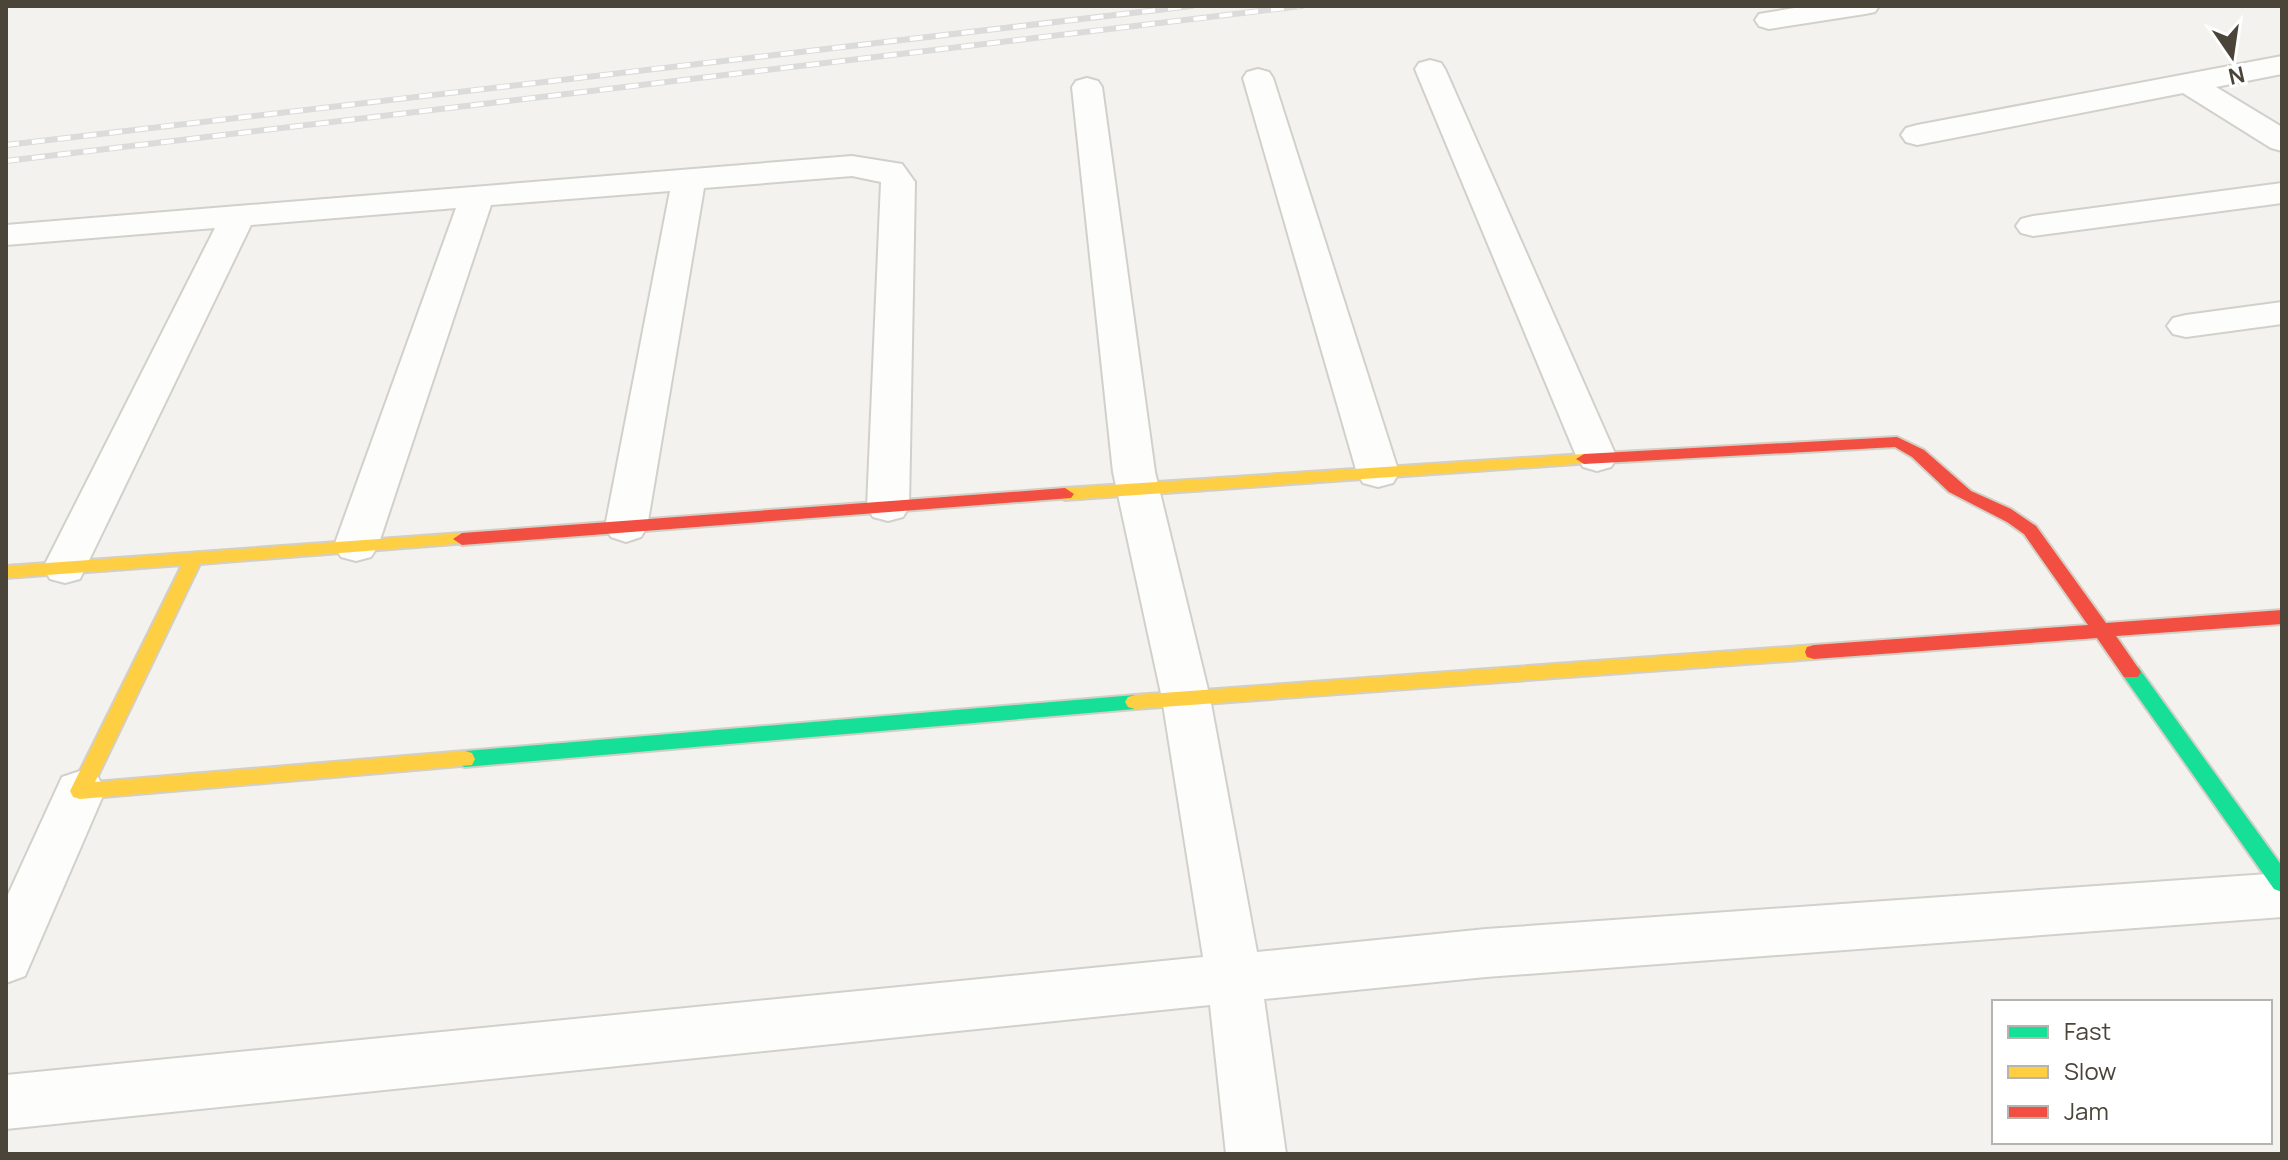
<svg xmlns="http://www.w3.org/2000/svg" width="2288" height="1160" font-family="Manrope,sans-serif">
  <style>
    .lines { fill: none; stroke-linecap: round; stroke-linejoin: round }
    .street-casing { stroke: #d2d0cb; stroke-width: 4 }
    .fast-casing { stroke: #d3cfc5; stroke-width: 4 }
    .slow-casing { stroke: #d3cfc5; stroke-width: 4 }
    .jam-casing { stroke: #d3cfc5; stroke-width: 4 }
    .street { fill: #fdfdfc; fill-rule: evenodd }
    .fast { fill: #16e098; fill-rule: evenodd }
    .slow { fill: #ffcf43; fill-rule: evenodd }
    .jam { fill: #f24e42; fill-rule: evenodd }
    .rail-casing { stroke: #dbdbda; stroke-width: 6 }
    .rail { stroke: #fff; stroke-width: 4; stroke-dasharray: 13; stroke-linecap: butt }
  </style>
  <rect width="100%" height="100%" fill="#f4f2ee"/>
  <g class="lines">
    <g class="street-casing">
      <g id="street">
        <path d="M1806 6H1879L1875 12 1865 14 1769 29 1759 26 1755 20 1759 14Z"/>
        <path d="M2282 56V74L2216 87 2282 127V151L2271 148 2183 93 1917 145 1906 142 1901 135 1906 128 1917 125Z"/>
        <path d="M1430 60 1441 63 1445 69 1617 458 1611 467 1597 471 1583 467 1577 458 1415 69 1419 63Z"/>
        <path d="M1258 69 1269 72 1273 78 1399 473 1393 483 1378 487 1363 483 1357 473 1243 78 1247 72Z"/>
        <path d="M1087 78 1098 81 1102 87 1155 472 1210 698 1257 952 1486 929 2282 873V917L1486 977 1264 999 1286 1154H1226L1210 1005 6 1129V1075L1203 957 1162 698 1113 472 1072 87 1076 81Z"/>
        <path d="M852 156 902 164 915 182 909 507 903 517 888 521 873 517 867 507 881 182 852 176 704 188 647 527 641 537 626 542 611 537 605 527 670 191 491 205 378 546 371 557 356 561 341 557 334 546 456 208 251 225 80 579 65 583 50 579 43 568 215 228 6 245V225Z"/>
        <path d="M2282 183V203L2033 236 2021 233 2016 226 2021 219 2033 216Z"/>
        <path d="M2282 302V324L2186 337 2173 334 2167 326 2173 318 2186 315Z"/>
        <path d="M80 771 98 777 105 791 25 976 6 983V899L62 777Z"/>
      </g>
    </g>
    <g class="fast-casing">
      <g id="fast">
        <path d="M2131 665 2138 667 2282 866V892L2274 889 2124 677 2121 672 2124 667Z"/>
        <path d="M1135 695 1142 697 1145 702 1142 707 1135 709 465 767 458 765 455 759 458 753 465 751Z"/>
      </g>
    </g>
    <g class="slow-casing">
      <g id="slow">
        <path d="M1584 454 1590 455 1592 459 1590 463 1065 500 1056 494 1065 488Z"/>
        <path d="M462 533 468 535 471 539 468 543 200 564 95 782 465 751 472 753 475 759 472 765 80 799 73 797 70 791 182 565 6 578V566Z"/>
        <path d="M1814 645 1821 647 1823 652 1821 657 1814 659 1135 709 1128 707 1125 702 1128 697 1135 695Z"/>
      </g>
    </g>
    <g class="jam-casing">
      <g id="jam">
        <path d="M1897 437 1924 450 1971 491 2011 509 2036 526 2106 623 2282 610V624L2116 636 2141 672 2138 677H2124L2097 638 1814 659 1807 657 1805 652 1807 647 1814 645 2088 625 2024 534 2007 522 1949 492 1912 457 1895 447 1584 464 1576 459 1584 454Z"/>
        <path d="M1065 488 1074 494 1071 498 462 545 453 539 462 533Z"/>
      </g>
    </g>
    <use href="#street" class="street"/>
    <use href="#fast" class="fast"/>
    <use href="#slow" class="slow"/>
    <use href="#jam" class="jam"/>
    <g class="rail-casing">
      <g id="rail">
        <path d="M6 145 1192 6"/>
        <path d="M6 161 1302 6"/>
      </g>
    </g>
    <use href="#rail" class="rail"/>
  </g>
  <rect width="2288" height="1160" fill="none" stroke="#4b4439" stroke-width="16"/>
  <rect x="1992" y="1000" width="280" height="144" fill="#ffffff" stroke="#b7b4b0" stroke-width="2"/>
  <rect x="2008" y="1026" width="40" height="12" fill="#16e098" stroke="#b7b4b0" stroke-width="2"/>
  <text x="2064" y="1040" font-size="24" fill="#4b4439">Fast</text>
  <rect x="2008" y="1066" width="40" height="12" fill="#ffcf43" stroke="#b7b4b0" stroke-width="2"/>
  <text x="2064" y="1080" font-size="24" fill="#4b4439">Slow</text>
  <rect x="2008" y="1106" width="40" height="12" fill="#f24e42" stroke="#b7b4b0" stroke-width="2"/>
  <text x="2064" y="1120" font-size="24" fill="#4b4439">Jam</text>
  <g transform="translate(2232 56) rotate(167)" stroke="#ffffff" stroke-width="6" paint-order="stroke">
  <path d="M0-6L14 30L0 20L-14 30Z" fill="#4b4439"/>
  <text y="-12" font-size="22" font-weight="bold" text-anchor="middle" fill="#4b4439">N</text>
  </g>
</svg>
